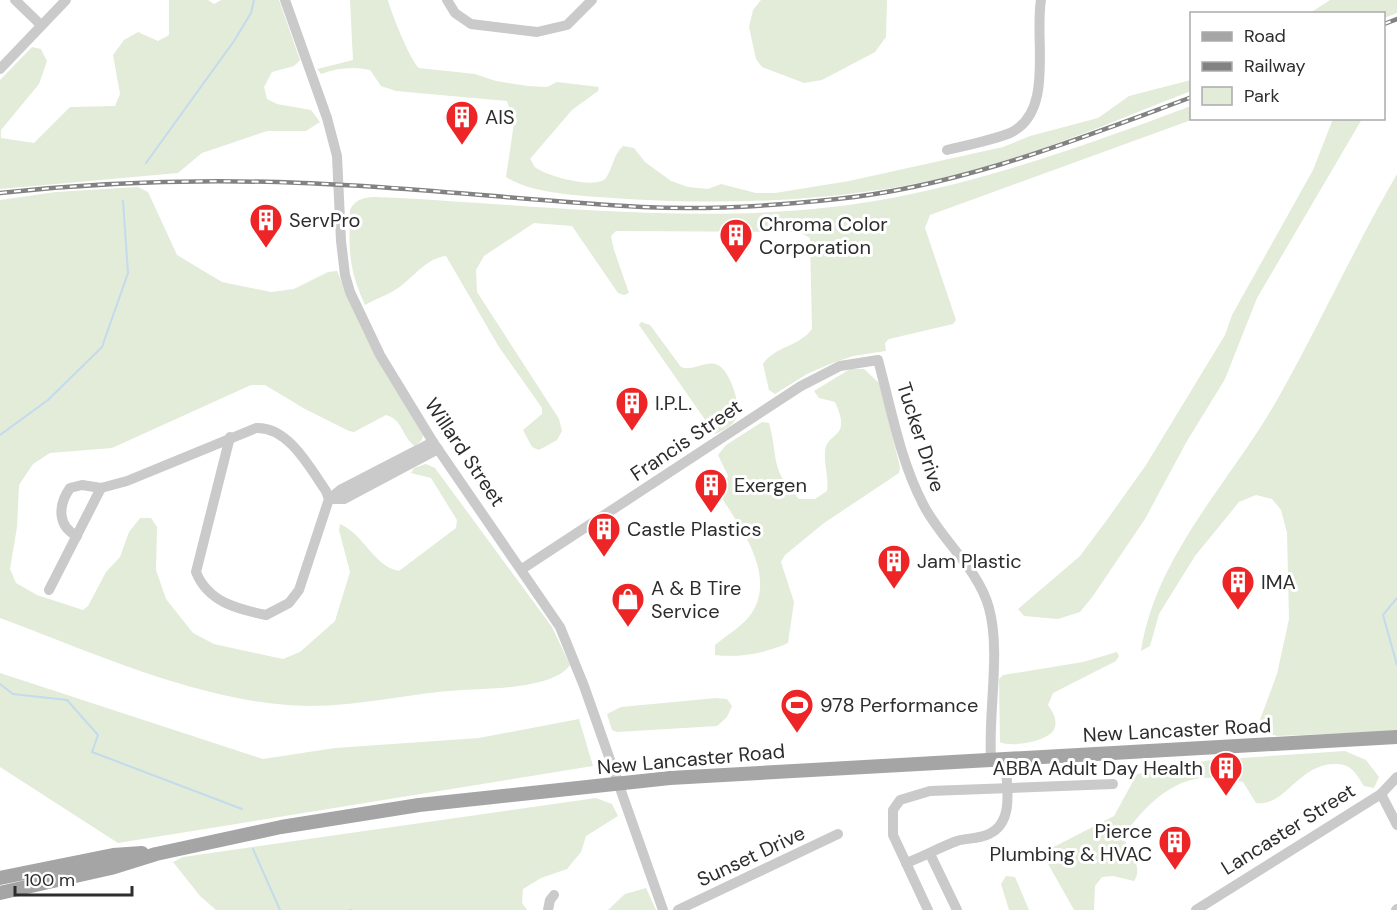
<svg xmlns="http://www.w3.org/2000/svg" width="1397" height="910" font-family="'DM Sans',sans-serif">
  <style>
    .green { fill: #e2ecd9 }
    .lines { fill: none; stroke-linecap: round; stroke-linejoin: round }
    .stream { stroke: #c4daed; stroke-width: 2 }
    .minor { stroke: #cacaca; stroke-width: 10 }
    .major { stroke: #a5a5a5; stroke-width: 14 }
    .rail-casing { stroke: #828282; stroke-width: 4.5 }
    .rail { stroke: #fff; stroke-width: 2; stroke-dasharray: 7; stroke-linecap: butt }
    .labels { text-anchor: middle; stroke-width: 6; stroke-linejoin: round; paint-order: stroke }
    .poi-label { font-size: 20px; fill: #2d2d2d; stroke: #fff; text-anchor: start }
    .street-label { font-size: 20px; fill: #2d2d2d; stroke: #fff }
  </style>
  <rect width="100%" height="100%" fill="#fff"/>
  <g class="green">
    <path d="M169 0H208L214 4 221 0H279L300 60 294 66 272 72 264 87 267 99 277 104 311 110 320 122 306 131H267L202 153 178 173 0 189V80L32 47 41 49 47 61 39 84 1 130V138L34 143 70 107 115 106 120 94 113 55 124 40 138 32 158 41 169 35Z"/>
    <path d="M350 0H388C391 13 411 62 419 68L475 74 496 81 528 86 547 87 557 82 599 87 598 91 572 110 530 159C531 160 534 166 535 167 545 176 597 190 606 178 613 168 613 155 623 146L634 148 645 162 671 181 688 187 708 189 721 184 756 193H775L849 181 1003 147 1030 136 1098 118 1129 96 1191 80V91C1127 116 1062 144 995 164 877 200 749 206 626 199 593 196 534 196 506 177L514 123 507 101 396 91 381 86 370 70C353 66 337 68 321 74L317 69 353 60Z"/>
    <path d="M761 0H887L886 37 875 52 822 80 804 83 762 67 756 59 749 27 753 10Z"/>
    <path d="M1330 0H1397V13L1384 18V14L1310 13Z"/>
    <path d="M1191 106 1192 118 1194 119 930 215 925 228 956 320 953 324 889 339 885 343 886 351 853 356 830 364 807 374 775 394 769 390 763 364C775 346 799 347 812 329L810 238 800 232 616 231 611 236 614 250 629 293 624 295 618 293 572 226 534 223 484 256 476 270 477 292 559 419 562 431 557 440 539 450 532 447 523 430 542 414V408L499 347 446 256C425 258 412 280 395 290 386 296 375 299 365 305 348 268 349 250 350 210 358 192 381 198 399 198 563 207 733 229 897 197 998 177 1095 142 1191 106Z"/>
    <path d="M1333 119H1362L1257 298 1225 379 1187 441 1145 519 1093 596 1080 612 1058 619 1024 616 1018 609 1080 556 1109 517 1146 465 1225 335 1232 315 1313 170Z"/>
    <path d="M1397 174V731L1277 736 1264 732 1260 720 1277 674 1289 619 1287 533 1281 510 1272 499 1256 495 1239 502 1195 556 1159 614 1150 646 1141 651C1156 554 1230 483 1277 400 1319 326 1354 248 1397 174Z"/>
    <path d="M138 187 148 192 177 255 222 282 271 292 294 289 328 272 337 271 364 333 423 435 422 440 415 446C402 438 403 419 386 415L354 432 349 431 305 409 265 385H251L112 448 50 453 33 464 19 485 17 527 10 569 16 583 37 595 83 610 88 606 106 572 120 557 129 532 140 518H151L157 527 156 570 166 599 193 633 214 644 283 659 300 652 335 621 350 572 339 530 340 524C365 535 373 566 399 571L456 528 457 520 431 478 411 473 414 468 426 464 435 468 552 627 570 665C553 689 490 688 462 690 410 693 361 706 309 706 207 705 94 653 0 618V200L56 192Z"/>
    <path d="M641 322 650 325 681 367C693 372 706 359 718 365 730 371 741 405 737 417 733 426 724 430 715 434L639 325Z"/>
    <path d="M850 369H864L879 383 900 467 899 473 824 523 785 555 781 562 794 602 788 643C766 653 739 658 715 655V645C727 635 746 624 753 611 776 572 738 524 718 492L725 486 728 476 718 455 726 445 762 422 769 423C779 459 769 469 799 499H815L827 491C829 477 824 466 825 453 826 430 853 441 835 402L819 398 814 391Z"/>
    <path d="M1117 652 1119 656 1116 661 1053 693 1048 705C1052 711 1057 718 1055 727 1052 741 1012 748 1000 742L999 679 1003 675 1083 662Z"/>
    <path d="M0 673 263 759 335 748 479 738 579 719 593 766 118 843 0 767Z"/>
    <path d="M716 698 727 699 732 706 727 717 717 726 617 732 612 730 607 714 621 707Z"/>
    <path d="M1345 751 1366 760 1379 777 1374 788 1364 786C1355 772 1351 763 1333 764 1297 766 1285 807 1256 803L1243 782C1226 780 1208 775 1191 780 1163 787 1138 814 1123 837 1129 851 1144 867 1134 881L1113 876 1102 877 1095 886 1094 910H1074L1042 853 1114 816 1137 774 1211 760Z"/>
    <path d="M596 798 612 804 618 816 586 836 581 852 567 869 541 878 523 889 522 903 527 910H216L200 896 173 862 183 857Z"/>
    <path d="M1006 876 1015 877 1029 910H1009L1001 884Z"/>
    <path d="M646 888 656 910H608L625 894Z"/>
  </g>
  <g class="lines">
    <g class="stream">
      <path d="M146 163 234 41 251 13 254 0"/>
      <path d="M0 435 48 400 102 347 128 273 123 201"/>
      <path d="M1397 598 1383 615 1397 665"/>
      <path d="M0 684 13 694 67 700 98 735 92 752 242 809"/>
      <path d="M253 849 280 910"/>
      <path d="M350 910H351"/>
    </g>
    <g class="minor">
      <path d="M15 0 41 25"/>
      <path d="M285 0 327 118 337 156 341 241 345 275 350 292 380 355 433 442 560 627 584 686 663 910"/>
      <path d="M447 0 455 13 471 24 537 32 567 25 592 0"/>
      <path d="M0 69 66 0"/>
      <path d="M947 150C967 145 990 141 1010 133 1055 112 1034 40 1041 0"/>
      <path d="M230 437 196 572C208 602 237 609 266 615L289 603 299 590 329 499 340 490 433 442"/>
      <path d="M329 499H344L438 449"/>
      <path d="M77 536C57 526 58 505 70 488L82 485 101 488 127 481 256 428C288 426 310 468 326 491L329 499"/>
      <path d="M522 569 801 386 840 366 878 360C891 408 900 460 923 504 941 540 978 568 989 608 1001 652 988 712 991 759"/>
      <path d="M49 590 101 488"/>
      <path d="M1381 794 1397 825"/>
      <path d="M930 854 957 910"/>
      <path d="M906 863C923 857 940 847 957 841 967 838 979 839 989 834 1016 822 1006 782 1005 758"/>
      <path d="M548 910 550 900 554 895"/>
      <path d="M678 910 838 834"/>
      <path d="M928 910 893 835V810L900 800 930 791 1113 784"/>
      <path d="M1196 910 1381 794 1397 777"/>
      <path d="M1396 910 1397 909"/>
    </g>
    <g class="major">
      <path d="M0 878 113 855 142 853"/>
      <path d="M0 893 111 868 156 854 281 827 419 805 670 778 1397 737"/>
    </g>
    <g class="rail-casing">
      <g id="rail">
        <path d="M1384 24 1397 19"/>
        <path d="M0 193C101 182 202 179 303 183 416 187 529 201 642 207 706 210 773 206 837 199 961 186 1075 140 1192 97"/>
      </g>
    </g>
    <use href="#rail" class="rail"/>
  </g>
  <defs>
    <g id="building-pin" transform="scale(1.725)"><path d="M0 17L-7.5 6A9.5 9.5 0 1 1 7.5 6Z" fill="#ee2526" stroke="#fff"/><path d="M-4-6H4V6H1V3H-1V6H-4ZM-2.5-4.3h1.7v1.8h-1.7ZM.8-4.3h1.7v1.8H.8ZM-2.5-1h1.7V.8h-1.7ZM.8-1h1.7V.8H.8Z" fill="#fff"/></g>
    <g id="shop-pin" transform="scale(1.725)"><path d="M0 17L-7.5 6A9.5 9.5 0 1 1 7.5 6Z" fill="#ee2526" stroke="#fff"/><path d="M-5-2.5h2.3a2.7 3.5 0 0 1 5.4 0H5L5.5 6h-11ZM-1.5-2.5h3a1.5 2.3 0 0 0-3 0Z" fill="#fff"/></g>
    <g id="stadium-pin" transform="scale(1.725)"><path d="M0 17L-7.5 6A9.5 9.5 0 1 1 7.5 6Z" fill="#ee2526" stroke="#fff"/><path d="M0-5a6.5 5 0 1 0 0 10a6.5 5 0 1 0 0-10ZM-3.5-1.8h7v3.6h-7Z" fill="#fff"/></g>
  </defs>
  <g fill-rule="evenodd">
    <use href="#building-pin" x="462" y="117"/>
    <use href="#building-pin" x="266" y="220"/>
    <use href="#building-pin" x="736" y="235"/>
    <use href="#building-pin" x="632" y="403"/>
    <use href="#building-pin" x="711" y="485"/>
    <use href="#building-pin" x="604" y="529"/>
    <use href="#building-pin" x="894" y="561"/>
    <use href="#building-pin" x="1238" y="582"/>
    <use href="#shop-pin" x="628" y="599"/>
    <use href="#stadium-pin" x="797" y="705"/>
    <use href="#building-pin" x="1226" y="768"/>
    <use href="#building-pin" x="1175" y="842"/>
  </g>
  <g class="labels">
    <g class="poi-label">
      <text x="485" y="124">AIS</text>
      <text x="289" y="227">ServPro</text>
      <text x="759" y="231">Chroma Color<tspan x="759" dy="23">Corporation</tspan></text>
      <text x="655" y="410">I.P.L.</text>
      <text x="734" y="492">Exergen</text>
      <text x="627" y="536">Castle Plastics</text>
      <text x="917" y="568">Jam Plastic</text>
      <text x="1261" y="589">IMA</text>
      <text x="651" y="595">A &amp; B Tire<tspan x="651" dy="23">Service</tspan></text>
      <text x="820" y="712">978 Performance</text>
      <text x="1203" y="775" text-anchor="end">ABBA Adult Day Health</text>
      <text x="1152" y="838" text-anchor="end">Pierce<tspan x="1152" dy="23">Plumbing &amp; HVAC</tspan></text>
    </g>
    <g class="street-label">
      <text transform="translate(921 437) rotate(72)" y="7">Tucker Drive</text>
      <text transform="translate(686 440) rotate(-34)" y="7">Francis Street</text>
      <text transform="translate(465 452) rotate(56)" y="7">Willard Street</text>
      <text transform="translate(1177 730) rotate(-3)" y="7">New Lancaster Road</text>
      <text transform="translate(691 759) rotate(-5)" y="7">New Lancaster Road</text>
      <text transform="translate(1288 829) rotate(-32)" y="7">Lancaster Street</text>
      <text transform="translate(751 856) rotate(-25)" y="7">Sunset Drive</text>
    </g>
  </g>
  <rect x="1190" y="12" width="195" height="108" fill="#ffffff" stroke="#ababab" stroke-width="1.5"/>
  <rect x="1202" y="32" width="30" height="9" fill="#a5a5a5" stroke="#ababab" stroke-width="1.5"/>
  <text x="1244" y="42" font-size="18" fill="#2d2d2d">Road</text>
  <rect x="1202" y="62" width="30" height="9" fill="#828282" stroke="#ababab" stroke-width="1.5"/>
  <text x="1244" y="72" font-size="18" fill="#2d2d2d">Railway</text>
  <rect x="1202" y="87" width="30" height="18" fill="#e2ecd9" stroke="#ababab" stroke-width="1.5"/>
  <text x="1244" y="102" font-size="18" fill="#2d2d2d">Park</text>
  <path d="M15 886v9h117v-9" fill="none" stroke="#2d2d2d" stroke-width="3"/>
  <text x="24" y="886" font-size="18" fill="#2d2d2d" stroke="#ffffff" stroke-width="4.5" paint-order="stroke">100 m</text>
</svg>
